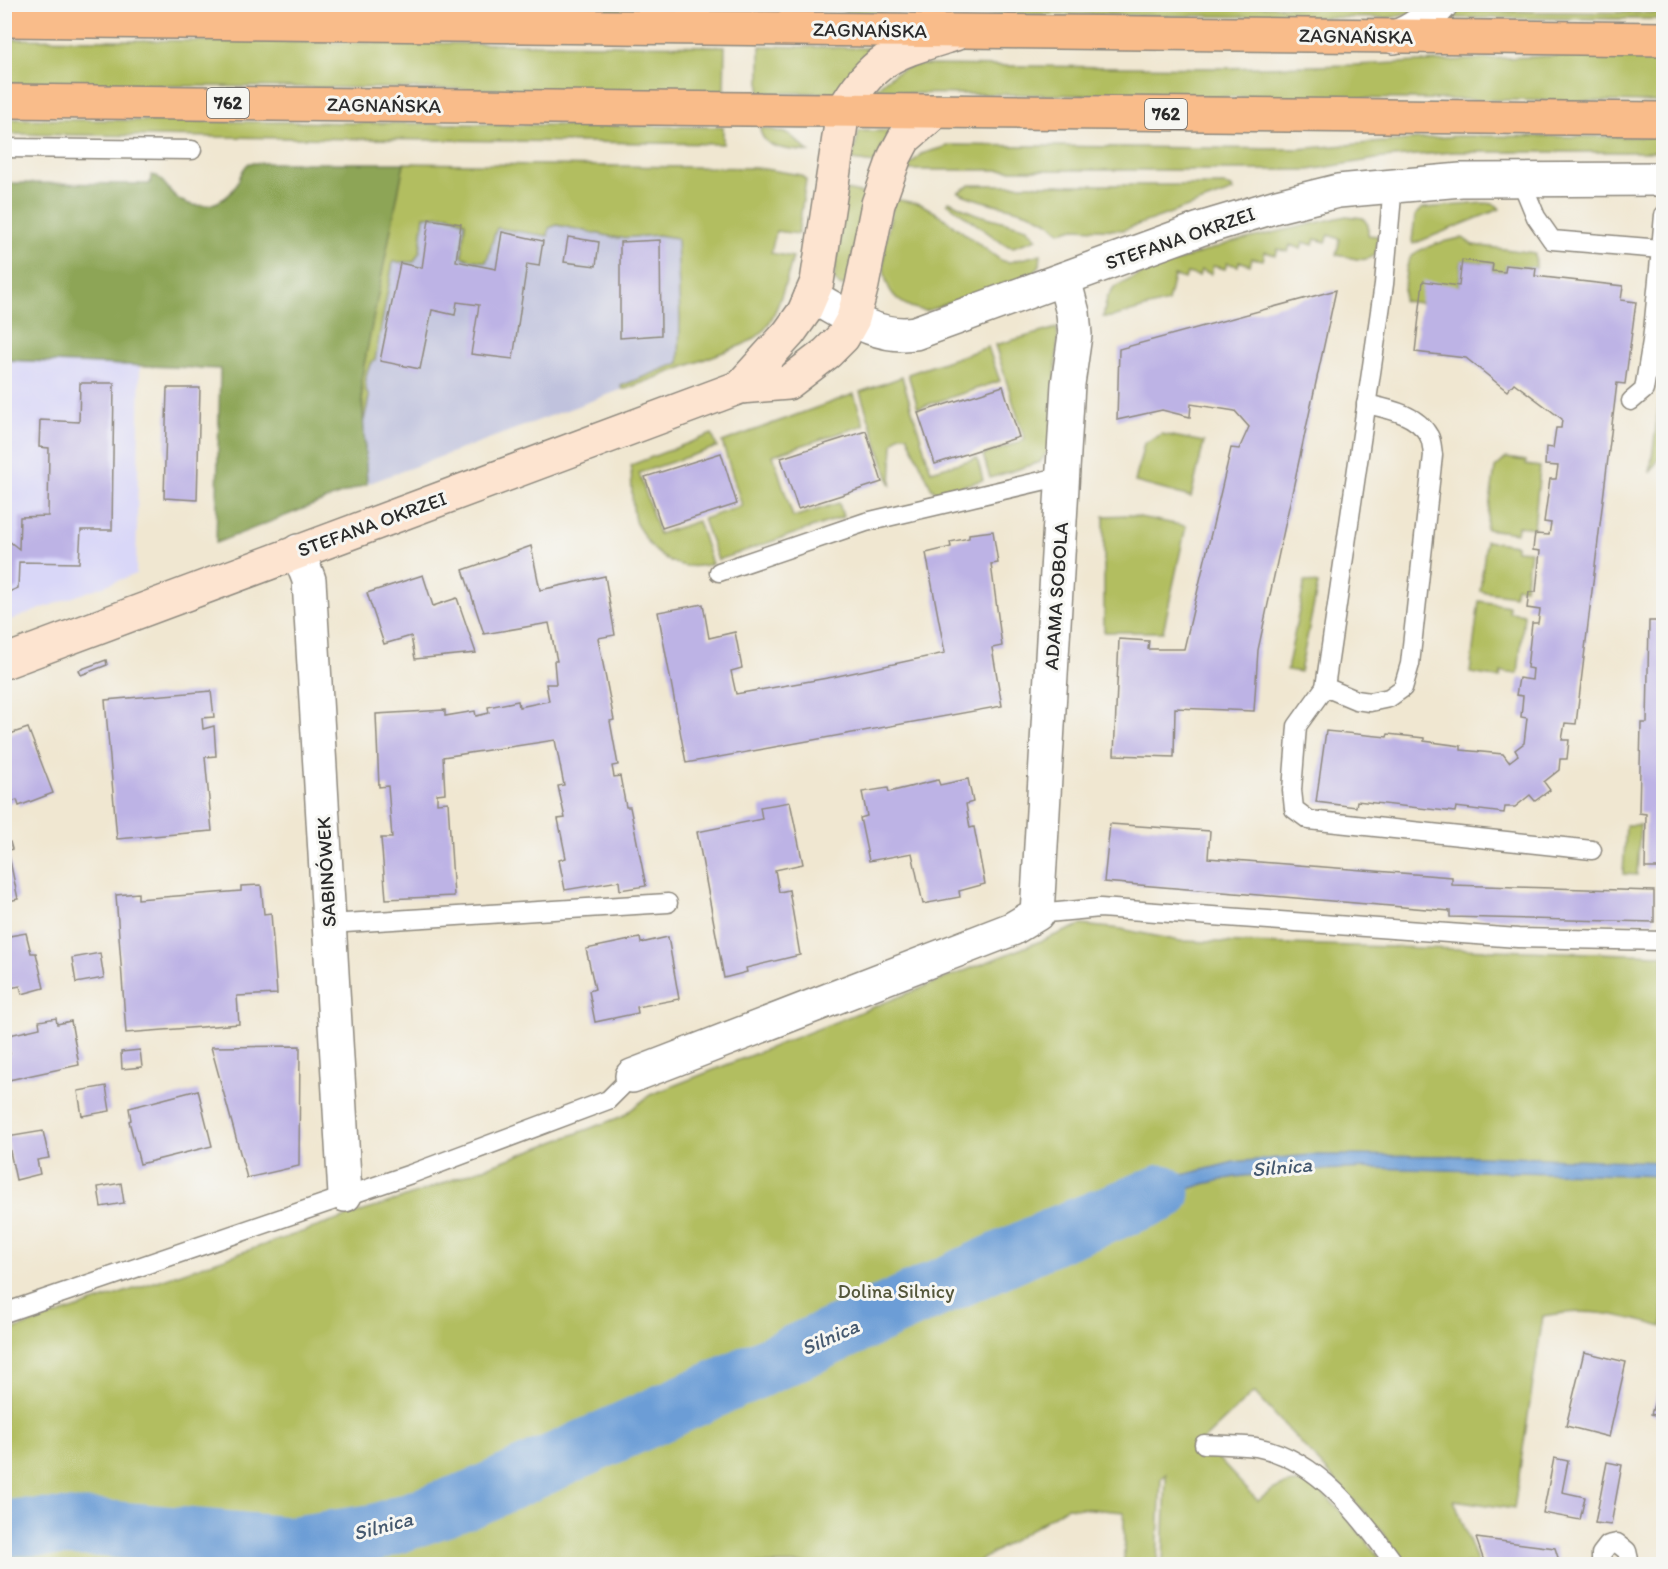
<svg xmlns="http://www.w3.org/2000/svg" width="1668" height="1569" font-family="Itim,sans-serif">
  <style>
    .built { fill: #d9d7f8 }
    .industrial { fill: #c0c2dd }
    .green { fill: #b2be60; stroke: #6e7446; stroke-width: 1.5 }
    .forest { fill: #8da556; stroke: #5c6840; stroke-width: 1.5 }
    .water { fill: #6c9dd6; stroke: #4c6480; stroke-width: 1.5 }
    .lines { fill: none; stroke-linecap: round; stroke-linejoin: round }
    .river { stroke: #6c9dd6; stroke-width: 57 }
    .building { fill: #bdb3e5 }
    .lane-casing { stroke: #8e897e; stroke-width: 21 }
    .street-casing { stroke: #8e897e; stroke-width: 36 }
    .secondary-casing { stroke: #8e897e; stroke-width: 36 }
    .primary-casing { stroke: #8e897e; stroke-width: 36 }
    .lane { stroke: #fff; stroke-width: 18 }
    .street { stroke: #fff; stroke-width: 33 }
    .secondary { stroke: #fde4d0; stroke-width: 33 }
    .primary { stroke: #f9bc8a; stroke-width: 33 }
    .labels { text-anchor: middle; stroke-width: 6; stroke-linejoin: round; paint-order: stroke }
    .shield { fill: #f6f6f2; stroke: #686867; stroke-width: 1.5 }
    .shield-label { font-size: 18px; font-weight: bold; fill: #2b2b2b }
    .street-label { font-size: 20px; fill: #2b2b2b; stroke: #f6f6f2 }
    .park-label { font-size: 20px; fill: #54573b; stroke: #f6f6f2 }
    .water-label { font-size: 21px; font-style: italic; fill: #45596f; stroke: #f6f6f2 }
  </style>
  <rect width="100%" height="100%" fill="#f6f6f2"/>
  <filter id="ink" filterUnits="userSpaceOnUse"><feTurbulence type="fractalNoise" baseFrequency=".0167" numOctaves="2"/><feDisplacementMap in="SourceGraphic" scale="12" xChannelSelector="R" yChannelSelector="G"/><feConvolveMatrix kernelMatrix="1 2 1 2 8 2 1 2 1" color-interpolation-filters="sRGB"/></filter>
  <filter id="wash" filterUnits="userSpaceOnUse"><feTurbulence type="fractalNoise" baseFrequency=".008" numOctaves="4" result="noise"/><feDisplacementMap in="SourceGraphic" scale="24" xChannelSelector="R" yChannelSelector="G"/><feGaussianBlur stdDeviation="1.35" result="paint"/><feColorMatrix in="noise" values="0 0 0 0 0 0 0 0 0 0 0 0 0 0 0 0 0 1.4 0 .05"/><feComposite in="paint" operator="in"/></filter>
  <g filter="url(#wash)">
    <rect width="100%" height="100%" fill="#f0e7d1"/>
    <path class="built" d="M4 360 140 366 136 574 5 622Z"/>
    <path class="industrial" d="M404 163 719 167 699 361 367 484 361 380Z"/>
    <g class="green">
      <path d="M725 4V13L163 5Z"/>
      <path d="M1071 4 1419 8 1410 14 1388 18 847 12 822 5Z"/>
      <path d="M1450 11 1663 13 1664 19 1460 18 1450 17Z"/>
      <path d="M5 39 725 46 724 92 5 84Z"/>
      <path d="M760 46 866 48 870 49 871 52 836 93H760Z"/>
      <path d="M1551 56 1664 57 1663 102 883 93H877L876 89C890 75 902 67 922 65L1222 68 1355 65Z"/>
      <path d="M5 119 723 127V144L5 134Z"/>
      <path d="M760 127 789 134 809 152C791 149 761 151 760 127Z"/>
      <path d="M859 131H891L874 163 852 160Z"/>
      <path d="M1458 136 1664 137 1663 152H1453L1382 158 1309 170H905L921 154 951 145 1297 149Z"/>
      <path d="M404 163 758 168 801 175 806 180 798 234 776 231 771 253 793 257C787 278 776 322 759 335 754 339 748 342 742 345L626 389H622L621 386 679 363 680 319 677 238 658 235 618 238 557 225 549 228 548 236 497 228C492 239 491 251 486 262L468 259 462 256 465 222 450 215 424 216 420 251 414 262H393L375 360C365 367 363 387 369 397L364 421 361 380Z"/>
      <path d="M970 185H1224L1232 187 1233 191 1123 230 1074 228 1060 232C1037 206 989 208 958 192Z"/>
      <path d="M846 190 865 194 847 283 843 286 839 285 834 279Z"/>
      <path d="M894 199 921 204 938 214 1002 261 1010 262 1041 254 1040 265 1033 274 926 311C864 302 887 241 894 199Z"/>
      <path d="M949 201 976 214 1027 228 1037 239 1013 247 1005 245 947 203Z"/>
      <path d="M1483 203C1489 203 1496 203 1500 209L1413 244 1412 241 1415 216 1423 208Z"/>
      <path d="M1346 216 1363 218 1368 225V235L1378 236 1376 254C1365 265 1350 256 1336 255L1340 239 1329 235 1326 242 1315 239 1313 245 1303 242 1301 249 1290 245 1288 252 1278 249 1276 255 1265 252 1263 260 1252 258 1250 265 1239 261 1238 266 1227 263 1225 269 1213 266 1211 274 1201 270 1199 276 1187 273 1185 279 1174 276 1168 302 1112 317H1103L1107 298 1114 287 1146 272 1229 243Z"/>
      <path d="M1463 238 1473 245 1535 253 1536 268 1506 266 1505 272 1492 271 1493 264 1462 260 1459 286 1421 303 1403 301C1405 288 1404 269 1410 258 1416 248 1451 239 1463 238Z"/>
      <path d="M1057 328 1058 337 1050 448 1040 462 990 478 983 455 1025 440 995 345Z"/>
      <path d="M988 347 1000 381 918 408 908 374Z"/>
      <path d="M1663 373V452L1650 473Z"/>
      <path d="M902 377 931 471 977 458 983 480 937 493 931 487 907 435H900L893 443 891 486 860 392Z"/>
      <path d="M854 394 864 425 773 455 793 517 839 503 843 517 718 560 703 519 742 506 722 442Z"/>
      <path d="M712 434 717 447 639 473 659 534 698 521 712 564C681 572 657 560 642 533 640 529 636 525 635 521 631 505 632 481 631 465Z"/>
      <path d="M1162 434 1204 442 1191 497 1135 482 1144 443Z"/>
      <path d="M1506 458 1526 461V465L1540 467 1534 528 1518 526 1517 533 1486 529 1495 468Z"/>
      <path d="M1129 515 1186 526 1163 632H1104V516Z"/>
      <path d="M1486 541 1516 545V550L1530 551 1525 588 1516 587 1514 596 1480 591Z"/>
      <path d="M1305 581 1318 584 1300 672 1287 670Z"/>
      <path d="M1479 601 1509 606V612L1524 614 1518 674 1501 672 1500 678 1470 673Z"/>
      <path d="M1626 825H1640L1637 875 1623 874Z"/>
      <path d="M1081 925 1121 929 1180 941 1663 955V1327C1620 1315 1588 1307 1543 1316L1514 1509 1454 1500 1478 1564H1404L1379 1528 1254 1392 1196 1447 1208 1448 1258 1501C1298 1466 1320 1487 1349 1521 1362 1535 1374 1549 1383 1564H1163L1166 1474 1161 1479 1157 1564H1124V1512L1067 1507 975 1564H5L4 1333 417 1193 623 1116 650 1095Z"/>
    </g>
    <path class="forest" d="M249 163H404L361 380 367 484 216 543 220 369 5 360 4 233 9 183 150 184 151 175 157 176C166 183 170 194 180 200 199 211 224 205 235 187 241 178 240 170 249 163Z"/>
    <path class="water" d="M1311 1155 1477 1156 1663 1162V1176L1369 1168 1293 1171 1235 1177 1204 1184 1140 1205 1092 1227 1087 1215 1175 1177 1234 1162Z"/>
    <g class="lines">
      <path class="river" d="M4 1529 20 1527 96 1528 289 1545 377 1532 474 1498 1056 1235 1162 1193"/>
    </g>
    <g id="blocks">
      <g class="building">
        <path d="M429 219 461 224 456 261 496 269 502 232 543 241 539 266 527 264 513 359 471 354 479 305 457 302 455 315 432 310 420 369 380 361 400 263 422 268Z"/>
        <path d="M568 237 599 242 596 266 564 262Z"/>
        <path d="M660 240 661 335 620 338V242Z"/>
        <path d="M1462 260 1493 264 1492 271 1505 272 1506 265 1536 268 1535 276 1623 286 1621 300 1636 302 1625 384 1617 383 1576 724 1565 723 1562 740H1569L1567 759H1560L1559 770 1544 782 1550 790 1535 801 1530 795 1515 807H1505L1504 813 1456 807 1455 812 1357 801 1356 807 1316 802 1326 731 1387 737 1388 734 1424 738V741L1461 746V750L1503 754 1509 762 1518 755 1515 750 1524 743 1527 718 1521 717 1523 696 1516 695 1519 678 1532 680 1533 669 1527 668 1532 623H1538L1540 610 1527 608 1529 592H1536L1540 551 1533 550 1534 540 1535 534 1549 535 1551 523 1544 522 1550 479H1556L1558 466 1545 465 1546 447 1553 448 1556 428H1561L1562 419 1514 383 1507 391 1466 358 1415 352 1423 281 1459 286Z"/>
        <path d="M1336 290 1258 650 1254 711 1175 708 1174 757 1114 755 1119 639 1149 641 1148 649H1184L1231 448 1239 449 1249 427 1235 411 1191 404 1190 417 1162 410 1117 420 1119 349Z"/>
        <path d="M80 383H114L112 530H81L79 563 19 562 18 588 4 594V537L19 549 20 517 48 516 49 448 39 447 40 420 79 422Z"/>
        <path d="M1003 386 1019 437 935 464 918 413Z"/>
        <path d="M167 388H200L197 500 164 498Z"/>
        <path d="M866 431 882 482 798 509 781 458Z"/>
        <path d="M721 453 737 504 662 528 645 477Z"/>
        <path d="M993 531 998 563 991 564 1002 646 992 648 1002 706 686 763 658 612 703 604 709 638 735 632 742 668 731 671 736 694 833 677 945 653 926 553 951 547 950 542 969 538V534Z"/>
        <path d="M531 546 540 590 605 576 615 635 598 638 614 720 610 721 618 765 612 766 614 777 620 776 626 807H630L646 886 620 890 619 881 565 890 559 860 566 858 558 819 565 818 558 786 564 785 555 740 443 757 445 793 437 794V803L448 802 454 896 386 899 381 838H392L388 786 379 787 376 714 445 710V716L475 711 476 716 489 713 488 707 518 701 519 707 549 701 546 684H556L554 661H557L549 623 484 634 463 570Z"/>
        <path d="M423 575 433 606 457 598 476 653 415 659 411 636 384 644 367 593Z"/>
        <path d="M1649 621H1664V868H1645L1646 814 1639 813 1641 723H1647Z"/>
        <path d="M106 660 107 665 81 675 79 670Z"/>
        <path d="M211 691 214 717 202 718 203 729 214 726 216 756 205 757 212 831 117 839 105 700Z"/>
        <path d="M28 728 53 793 19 806 17 800 6 804 4 736Z"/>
        <path d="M968 779 973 802 966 804 970 828 974 827 985 884 959 891 960 897 923 904 912 853 869 861 860 818 867 816 862 792 888 788 889 792 938 780 940 785Z"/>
        <path d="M790 802 803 864 775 870 779 892 789 890 800 955 746 968 747 972 724 978 697 832 762 819 760 807Z"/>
        <path d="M1110 824 1210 831 1208 858 1452 877V885L1654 891V922L1450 917V911L1104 882Z"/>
        <path d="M10 842 12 849 8 851 18 899 4 902V843Z"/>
        <path d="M261 885 264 914 271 913 277 994 237 996 239 1024 126 1033 116 895 138 893V899L241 891V886Z"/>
        <path d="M26 933 31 953H36L44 988 22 994 20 986 4 989V937Z"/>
        <path d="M668 937 679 999 637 1007 638 1013 595 1022 589 991 595 989 586 949 640 938 641 943Z"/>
        <path d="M100 953 104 978 76 983 72 958Z"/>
        <path d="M56 1018 57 1024 71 1021 79 1065 4 1081V1055L10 1054 5 1036 40 1028 39 1021Z"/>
        <path d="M300 1046 299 1166 247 1178 211 1047Z"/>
        <path d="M140 1050 142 1067 122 1069 121 1052Z"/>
        <path d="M106 1086 110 1111 82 1116 78 1091Z"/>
        <path d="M198 1090 212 1146 140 1164 129 1121 131 1120 129 1108Z"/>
        <path d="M43 1131 49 1158 37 1160 40 1174 16 1180 7 1137Z"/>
        <path d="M121 1183 124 1203 101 1207 98 1187Z"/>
        <path d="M1584 1352 1626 1362 1609 1437 1566 1426Z"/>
        <path d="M1663 1375 1664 1376V1418L1651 1414Z"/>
        <path d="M1554 1458 1568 1461 1562 1492 1585 1497 1580 1520 1543 1513Z"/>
        <path d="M1607 1462 1622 1465 1611 1525 1595 1523Z"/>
        <path d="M1476 1538 1555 1548 1560 1564H1485Z"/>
      </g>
    </g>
  </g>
  <g filter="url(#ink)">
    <use href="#blocks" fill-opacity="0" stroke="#8e897e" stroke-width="1.5"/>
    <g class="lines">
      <g class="lane-casing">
        <g id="lane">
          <path d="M4 148 192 150"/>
          <path d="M1520 178 1536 217 1552 240 1661 249 1664 215"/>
          <path d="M1393 185 1384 284 1325 687 1297 726 1292 790 1294 809 1309 820 1592 850"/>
          <path d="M1631 401 1644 390 1652 341 1661 249"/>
          <path d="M719 572 866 522 1063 476"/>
          <path d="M1325 687 1356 700 1370 702 1389 698 1403 688 1410 664 1433 455C1432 449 1432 441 1429 436 1417 414 1389 409 1366 404"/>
          <path d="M1037 914 1100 908 1518 938 1664 941"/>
          <path d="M329 924 668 903"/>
          <path d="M4 1313 411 1174 608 1100 632 1076"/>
          <path d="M1204 1444C1221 1445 1239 1445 1256 1447 1317 1458 1361 1517 1395 1564"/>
          <path d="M1601 1564V1554L1608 1545 1617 1543 1627 1551 1630 1564"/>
        </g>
      </g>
      <g class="street-casing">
        <g id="street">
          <path d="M1394 37C1414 31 1427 19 1441 4"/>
          <path d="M811 296C845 314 875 339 915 333L1200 229 1277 206 1338 191 1461 180 1664 179"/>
          <path d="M298 551 309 580 345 1195"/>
          <path d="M632 1076 1012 929 1037 914 1068 384 1075 335 1073 313 1064 279"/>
        </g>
      </g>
      <g class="secondary-casing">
        <g id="secondary">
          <path d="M740 387 789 333 804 312 817 282 843 111C874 55 898 52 955 34"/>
          <path d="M4 662 740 387 788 383 827 353 843 337 853 319 862 285 878 204 895 156 904 139 935 112"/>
        </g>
      </g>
      <g class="primary-casing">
        <g id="primary">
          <path d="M4 20 1664 39"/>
          <path d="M4 101 1664 119"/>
        </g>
      </g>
      <use href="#lane" class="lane"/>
      <use href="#street" class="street"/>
      <use href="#secondary" class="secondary"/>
      <use href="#primary" class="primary"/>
    </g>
  </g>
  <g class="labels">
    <g class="shield">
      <rect x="207" y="88" width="42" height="30" rx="4.5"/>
      <rect x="1145" y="99" width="42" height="30" rx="4.5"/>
    </g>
    <g class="shield-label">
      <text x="228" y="109">762</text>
      <text x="1166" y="120">762</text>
    </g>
    <g class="street-label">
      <text transform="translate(870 30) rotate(1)" y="7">ZAGNAŃSKA</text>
      <text transform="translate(1356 36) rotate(1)" y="7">ZAGNAŃSKA</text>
      <text transform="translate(384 105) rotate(1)" y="7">ZAGNAŃSKA</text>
      <text transform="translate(1180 238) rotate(-19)" y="7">STEFANA OKRZEI</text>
      <text transform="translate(372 524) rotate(-20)" y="7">STEFANA OKRZEI</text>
      <text transform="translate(1056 596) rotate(-86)" y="7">ADAMA SOBOLA</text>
      <text transform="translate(326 872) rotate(-93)" y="7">SABINÓWEK</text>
    </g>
    <g class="park-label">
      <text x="896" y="1298">Dolina Silnicy</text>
    </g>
    <g class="water-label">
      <text transform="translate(1282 1167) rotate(-5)" y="7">Silnica</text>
      <text transform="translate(830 1337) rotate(-24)" y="7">Silnica</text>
      <text transform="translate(383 1526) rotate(-15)" y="7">Silnica</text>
    </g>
  </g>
  <rect width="1668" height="1569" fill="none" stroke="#f6f6f2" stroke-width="24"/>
</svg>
